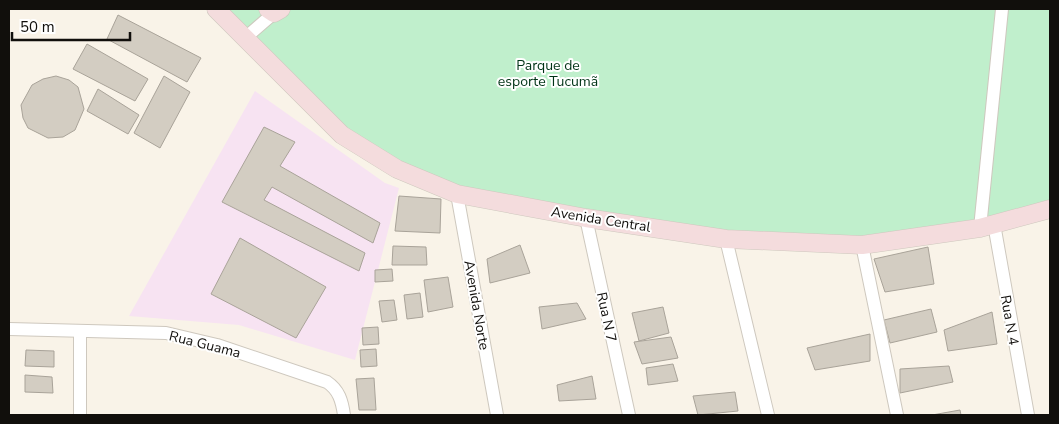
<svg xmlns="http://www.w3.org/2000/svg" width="1059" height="424" font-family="'Nunito Sans',sans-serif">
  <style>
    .education { fill: #f7e3f2 }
    .green { fill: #c0efcc }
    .building { fill: #d3cdc2; stroke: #a9a399 }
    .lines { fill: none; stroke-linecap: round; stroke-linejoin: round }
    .street-casing { stroke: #cec8be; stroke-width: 14 }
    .secondary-casing { stroke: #cec8be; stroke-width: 19 }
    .street { stroke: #fff; stroke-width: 12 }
    .secondary { stroke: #f4dcdd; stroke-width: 18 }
    .labels { text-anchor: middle; stroke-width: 4; stroke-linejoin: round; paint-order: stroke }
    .park-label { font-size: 14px; fill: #003316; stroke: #fff }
    .street-label { font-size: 14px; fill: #110f0c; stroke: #fff }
  </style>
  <rect width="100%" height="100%" fill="#f9f3e8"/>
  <path class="education" d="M255 91 385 183 399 188 355 360 239 325 129 316Z"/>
  <path class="green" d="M209 9H1050V208L862 245 726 239 457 194 342 134Z"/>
  <g class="building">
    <path d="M118 15 201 58 187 82 107 39Z"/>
    <path d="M87 44 148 79 135 101 73 69Z"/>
    <path d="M56 76 69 80 78 87 84 109 75 130 63 137 48 138 28 128 23 118 21 105 32 85 43 79Z"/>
    <path d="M164 76 190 92 160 148 134 133Z"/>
    <path d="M98 89 139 115 128 134 87 111Z"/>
    <path d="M264 127 295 142 280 166 380 223 373 243 272 187 264 200 365 253 359 271 222 202Z"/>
    <path d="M399 196 441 199 440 233 395 231Z"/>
    <path d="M240 238 326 287 296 338 211 294Z"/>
    <path d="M520 245 530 273 490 283 487 259Z"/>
    <path d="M393 246 426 247 427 265H392Z"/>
    <path d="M928 247 934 284 885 292 874 259Z"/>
    <path d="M392 269 393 281 375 282V270Z"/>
    <path d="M448 277 453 307 428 312 424 280Z"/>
    <path d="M420 293 423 317 407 319 404 295Z"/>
    <path d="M394 300 397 320 382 322 379 301Z"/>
    <path d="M577 303 586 319 542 329 539 307Z"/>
    <path d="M663 307 669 333 639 341 632 313Z"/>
    <path d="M931 309 937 332 890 343 884 320Z"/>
    <path d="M992 312 997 344 948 351 944 330Z"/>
    <path d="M378 327 379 344 363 345 362 328Z"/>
    <path d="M870 334V361L815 370 807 348Z"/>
    <path d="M671 337 678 358 642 364 634 342Z"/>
    <path d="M376 349 377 366 361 367 360 350Z"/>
    <path d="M26 350 54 351V367L25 366Z"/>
    <path d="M673 364 678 381 648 385 646 368Z"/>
    <path d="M949 366 953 382 900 393V369Z"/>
    <path d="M25 375 52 377 53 393 25 392Z"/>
    <path d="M592 376 596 399 559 401 557 385Z"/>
    <path d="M374 378 376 410H359L356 379Z"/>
    <path d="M735 392 738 411 698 415 693 396Z"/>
    <path d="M960 410 961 415H932Z"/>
  </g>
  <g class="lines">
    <g class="street-casing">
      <g id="street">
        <path d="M244 39 274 13"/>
        <path d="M457 194 497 415"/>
        <path d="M586 218 629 415"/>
        <path d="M994 224 1028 415"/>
        <path d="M980 228 1002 9"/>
        <path d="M726 239 768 415"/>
        <path d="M862 245 897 415"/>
        <path d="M9 329 166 333 217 345 327 382C339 390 342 401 344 415"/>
        <path d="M80 332V415"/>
      </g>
    </g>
    <g class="secondary-casing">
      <g id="secondary">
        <path d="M216 9 342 135 397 169 457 194 586 218 726 239 862 245 980 228 1050 209"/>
        <path d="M268 9 274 13 281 9"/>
      </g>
    </g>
    <use href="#street" class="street"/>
    <use href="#secondary" class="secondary"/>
  </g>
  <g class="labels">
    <g class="park-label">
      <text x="548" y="70">Parque de<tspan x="548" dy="16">esporte Tucumã</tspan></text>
    </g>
    <g class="street-label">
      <text transform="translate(601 219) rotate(9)" y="5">Avenida Central</text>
      <text transform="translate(477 305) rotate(80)" y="5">Avenida Norte</text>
      <text transform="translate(607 317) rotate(78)" y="5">Rua N 7</text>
      <text transform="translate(1010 320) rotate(80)" y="5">Rua N 4</text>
      <text transform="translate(205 344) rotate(14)" y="5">Rua Guama</text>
    </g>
  </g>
  <rect width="1059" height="424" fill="none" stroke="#110f0c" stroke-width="20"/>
  <path d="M12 32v8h118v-8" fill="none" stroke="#110f0c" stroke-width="2.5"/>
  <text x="20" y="32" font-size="15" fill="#110f0c" stroke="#ffffff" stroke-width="4" paint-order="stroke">50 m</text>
</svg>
